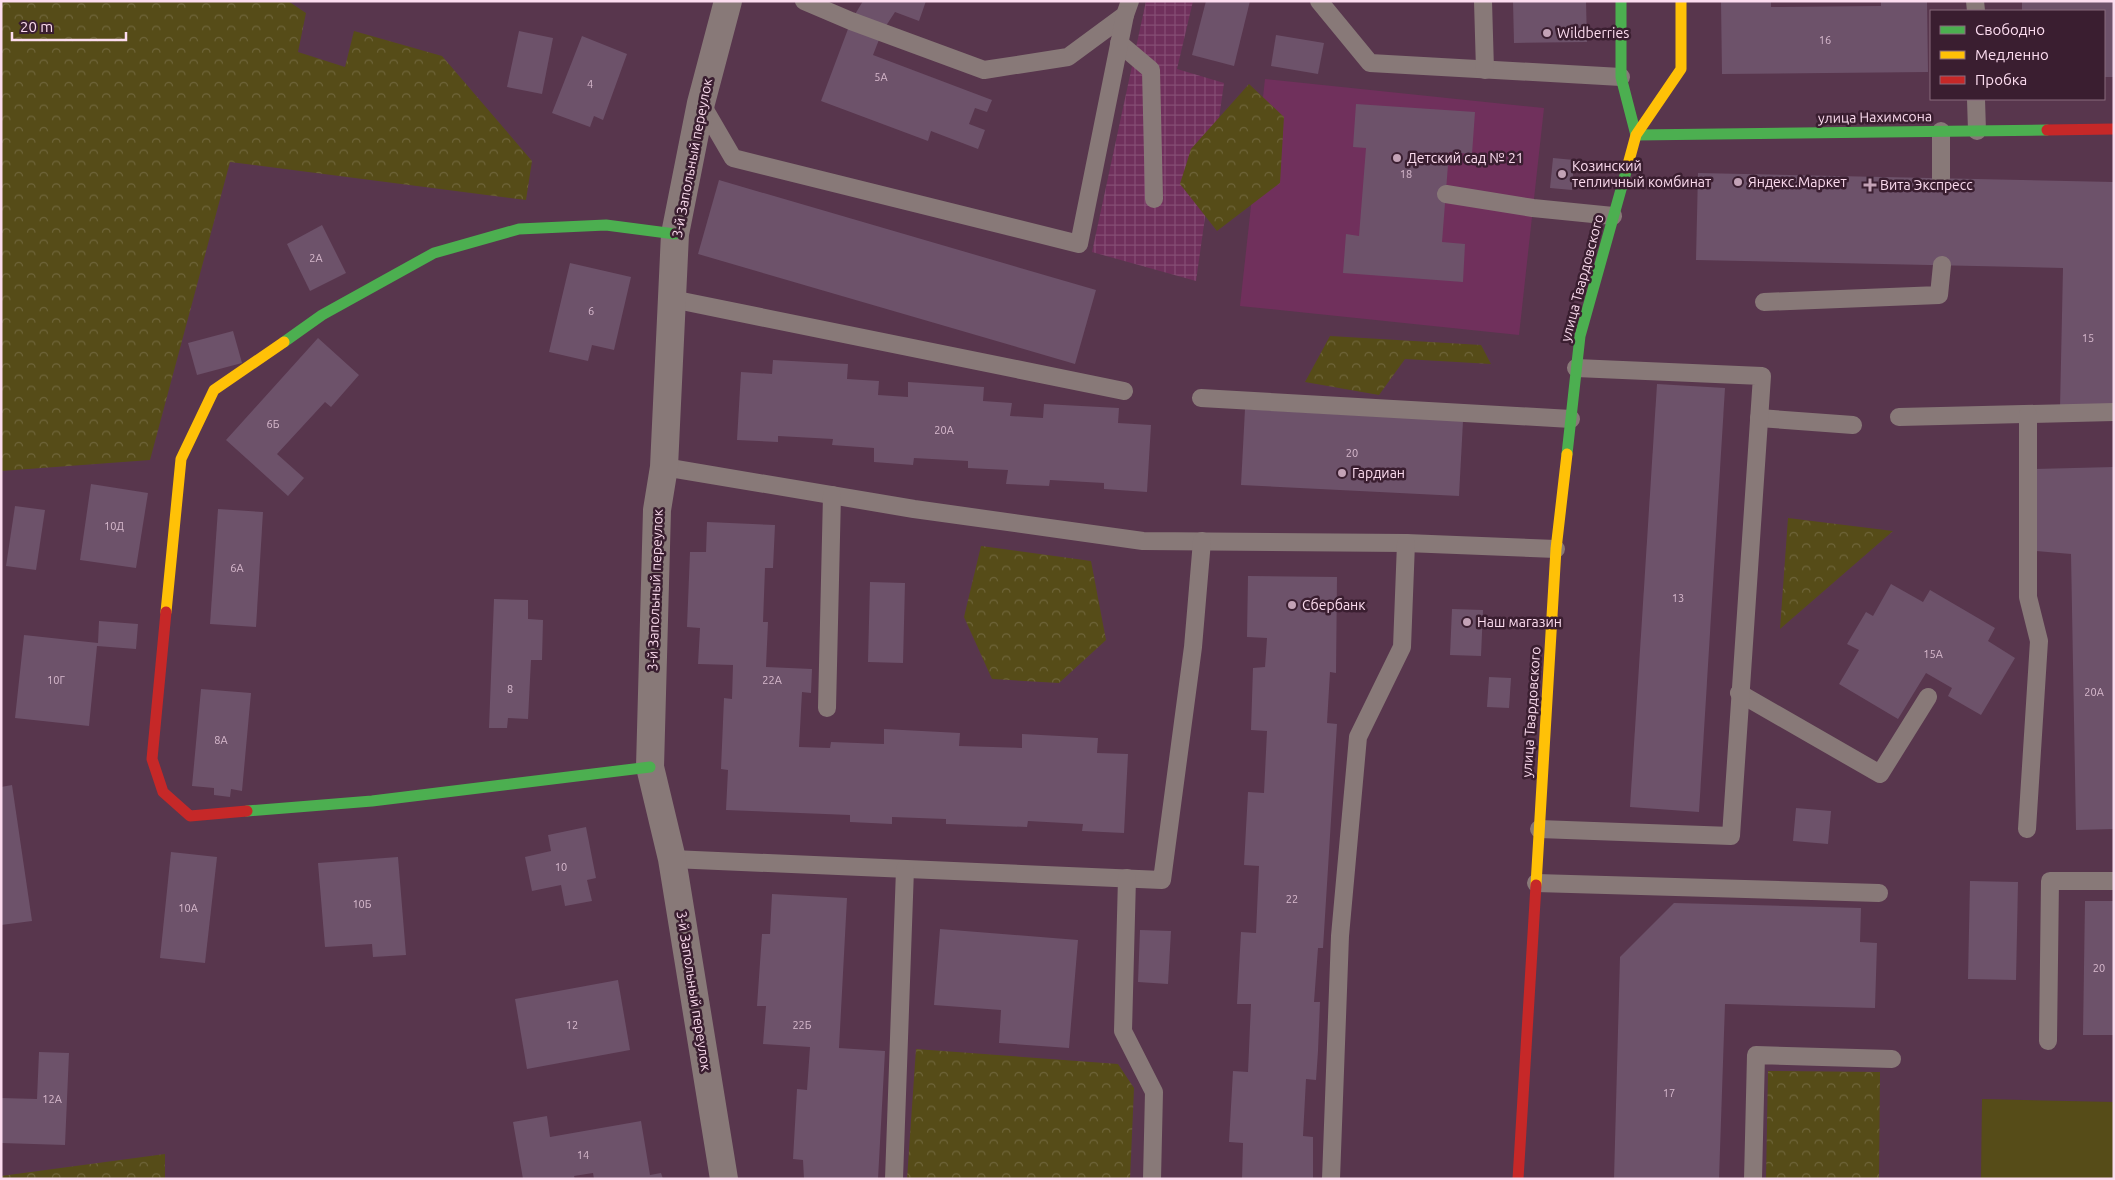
<svg xmlns="http://www.w3.org/2000/svg" width="2115" height="1180" font-family="Ubuntu,sans-serif">
  <style>
    .built { fill: #70305c }
    .industrial { fill: url(#industrial-grid) }
    .forest { fill: url(#forest-crowns) }
    .pitch { fill: #564c18 }
    .building { fill: #6d526a }
    .lines { fill: none; stroke-linecap: round; stroke-linejoin: round }
    .lane { stroke: #887978; stroke-width: 18 }
    .street { stroke: #887978; stroke-width: 28 }
    .fast { stroke: #4caf50; stroke-width: 11 }
    .slow { stroke: #ffc107; stroke-width: 11 }
    .jam { stroke: #c62828; stroke-width: 11 }
    .poi-dot { fill: #c3a2b6; stroke: #3a1e30; stroke-width: 2 }
    .labels { text-anchor: middle; stroke-width: 5; stroke-linejoin: round; paint-order: stroke }
    .number-label { font-size: 11px; fill: #d8bace }
    .poi-label { font-size: 14px; fill: #fcdcef; stroke: #3a1e30; text-anchor: start }
    .street-label { font-size: 14px; fill: #fcdcef; stroke: #3a1e30 }
  </style>
  <defs>
    <pattern id="industrial-grid" width="8" height="8" patternUnits="userSpaceOnUse" patternTransform="scale(1.25)"><rect width="8" height="8" fill="#70305c"/><path d="M0 4h8M4 0v8" fill="none" stroke="#854d74"/></pattern>
    <pattern id="forest-crowns" width="20" height="18" patternUnits="userSpaceOnUse" patternTransform="scale(1.25)"><rect width="20" height="18" fill="#564c18"/><path d="M2 6a3 3 0 1 1 6 0M12 15a3 3 0 1 1 6 0" fill="none" stroke="#6f653a"/></pattern>
  </defs>
  <rect width="100%" height="100%" fill="#58364d"/>
  <path class="built" d="M1265 79 1544 108 1519 335 1240 306Z"/>
  <path class="industrial" d="M1146 1H1193L1177 69 1224 83 1196 281 1092 252Z"/>
  <g class="forest">
    <path d="M1 1H288L306 13 298 52 345 67 354 31 442 56 532 161 526 200 230 162 150 460 1 471Z"/>
    <path d="M1249 84 1284 117 1280 183 1217 231 1180 184 1191 149Z"/>
    <path d="M1330 336 1481 345 1491 364 1405 359 1379 395 1305 382Z"/>
    <path d="M1788 518 1893 531 1780 629Z"/>
    <path d="M981 546 1091 561 1106 640 1059 683 992 679 964 617Z"/>
    <path d="M916 1049 1118 1064 1134 1088 1130 1179H907Z"/>
    <path d="M1768 1071 1880 1072 1879 1179H1766Z"/>
    <path d="M165 1154V1179H1V1176Z"/>
  </g>
  <path class="pitch" d="M1982 1099 2114 1102V1179H1981Z"/>
  <g class="building">
    <path d="M863 1H926L919 21 895 12 882 32 873 55 992 100 987 112 975 108 969 124 985 130 978 149 931 131 928 141 821 101 851 21Z"/>
    <path d="M1206 1H1250L1234 66 1192 55Z"/>
    <path d="M1513 1H1586L1587 42 1514 43Z"/>
    <path d="M1721 1H1771V7L1881 6V1H1927L1928 72 1722 74Z"/>
    <path d="M2022 1H2114V77H2104V11H2022Z"/>
    <path d="M519 31 553 38 542 94 507 87Z"/>
    <path d="M1276 35 1324 43 1318 74 1271 66Z"/>
    <path d="M582 36 627 54 603 120 594 116 590 127 552 113Z"/>
    <path d="M1356 104 1475 112 1472 154 1449 152 1442 242 1465 244 1463 282 1343 273 1346 234 1359 236 1366 148 1353 147Z"/>
    <path d="M1553 158 1574 160 1572 190 1550 188Z"/>
    <path d="M1698 173 2114 182V409L2060 408 2063 268 1696 260Z"/>
    <path d="M719 180 1096 290 1075 364 698 254Z"/>
    <path d="M322 225 346 273 310 291 287 244Z"/>
    <path d="M570 263 631 277 614 350 592 345 588 361 549 352Z"/>
    <path d="M233 331 242 363 197 375 188 343Z"/>
    <path d="M318 338 359 375 331 407 325 402 277 454 304 478 288 496 226 440Z"/>
    <path d="M773 360 848 364 847 379 879 381 878 395 908 397V382L984 387 983 401 1012 403 1010 416 1043 418 1044 404 1119 408 1118 423 1151 425 1147 492 1104 489V483L1050 480 1049 486 1006 484 1008 470 968 468V461L914 458 913 465 874 462V448L832 445 833 439 778 436V442L737 440 741 372 772 374Z"/>
    <path d="M1657 384 1725 388 1699 812 1630 807Z"/>
    <path d="M1245 409 1463 421 1459 496 1241 485Z"/>
    <path d="M2114 467V829L2076 830 2071 554 2036 551 2034 469Z"/>
    <path d="M91 484 148 493 136 568 80 560Z"/>
    <path d="M15 506 45 510 36 570 6 566Z"/>
    <path d="M218 509 263 512 256 627 210 624Z"/>
    <path d="M707 522 775 525 773 568H765L763 622H768L766 667 812 669 811 693 802 692 799 747 830 748 831 742 884 744V729L960 733 959 746 1022 748V734L1098 738 1097 753 1128 754 1124 833 1082 831 1083 824 1028 821 1027 827 946 824V819L892 817V824L850 822V815L726 810 728 770 721 769 724 698 732 699 733 665 698 664 700 628 687 627 690 552H706Z"/>
    <path d="M1248 576 1337 577 1336 673 1330 672 1327 723 1337 724 1323 948H1318L1314 1002H1320L1318 1051 1316 1080 1306 1079 1303 1136 1313 1137V1179H1242L1243 1143 1229 1142 1233 1071 1248 1072 1251 1004H1237L1241 932 1256 933 1259 866 1244 865 1248 792 1264 793 1267 731 1251 730 1253 668 1265 667 1267 638 1247 637Z"/>
    <path d="M870 582 905 583 903 663 868 662Z"/>
    <path d="M1891 584 1923 602 1930 590 1995 628 1988 641 2015 658 1981 715 1948 696 1952 688 1926 673 1898 719 1839 684 1859 650 1847 644 1866 612 1873 616Z"/>
    <path d="M494 599 528 600V619L543 620 542 660H531L528 719 508 718 507 728H489Z"/>
    <path d="M1452 609 1483 610 1481 656 1450 655Z"/>
    <path d="M99 621 138 624 136 649 97 646 89 726 15 718 24 635 98 643Z"/>
    <path d="M1489 677 1511 678 1509 708 1487 707Z"/>
    <path d="M201 689 251 693 242 791 231 789 230 797 214 795V788L192 786Z"/>
    <path d="M12 785 32 921 1 925V787Z"/>
    <path d="M1796 808 1831 811 1828 844 1793 841Z"/>
    <path d="M586 827 596 878 587 880 592 901 565 906 561 885 532 891 525 857 551 851 548 835Z"/>
    <path d="M171 852 217 857 205 963 160 958Z"/>
    <path d="M398 857 406 955 373 957 372 944 325 947 318 863Z"/>
    <path d="M1970 881 2018 882 2016 980 1968 979Z"/>
    <path d="M772 894 847 898 839 1048 885 1051 878 1179H804L803 1160 793 1159 797 1089 807 1090 810 1047 763 1044 766 1006H757L762 934H770Z"/>
    <path d="M2085 901H2114V1035H2083Z"/>
    <path d="M1674 903 1861 908 1860 942 1877 943 1875 1008 1725 1004 1719 1179H1614L1620 957Z"/>
    <path d="M940 929 1078 940 1069 1048 999 1043 1001 1010 934 1005Z"/>
    <path d="M1140 930 1171 931 1168 984 1138 982Z"/>
    <path d="M618 980 630 1050 527 1069 515 999Z"/>
    <path d="M39 1052 69 1053 65 1145 1 1143V1098L37 1099Z"/>
    <path d="M547 1116 550 1137 641 1121 650 1175 661 1173 663 1179H594L593 1173 574 1176 575 1179H523L513 1122Z"/>
  </g>
  <g class="lines">
    <g class="lane">
      <path d="M804 1 851 21 984 70 1068 57 1125 15 1130 1"/>
      <path d="M1319 1 1370 63 1621 77"/>
      <path d="M1483 1 1485 70"/>
      <path d="M1975 1 1976 11"/>
      <path d="M1119 43 1151 70 1154 199"/>
      <path d="M1976 99 1977 131"/>
      <path d="M701 103 733 158 1079 244 1125 15"/>
      <path d="M1941 131V178"/>
      <path d="M1446 194 1533 208 1613 216"/>
      <path d="M672 299 1124 391"/>
      <path d="M1764 302 1939 295 1942 265"/>
      <path d="M1201 398 1571 419"/>
      <path d="M1899 417 2114 412"/>
      <path d="M1759 418 1853 425"/>
      <path d="M664 467 914 509 1143 541 1406 543 1556 549"/>
      <path d="M1739 693 1880 774 1928 697"/>
      <path d="M827 708 832 495"/>
      <path d="M1539 829 1731 836 1762 376 1576 368"/>
      <path d="M2027 829 2039 641 2028 597V414"/>
      <path d="M672 859 1162 880 1193 647 1202 541"/>
      <path d="M1127 878 1123 1031 1154 1092 1152 1179"/>
      <path d="M1536 883 1879 893"/>
      <path d="M2048 1041 2050 881H2114"/>
      <path d="M894 1179 905 869"/>
      <path d="M1331 1179 1340 936 1358 737 1402 647 1406 543"/>
      <path d="M1753 1179 1756 1055 1892 1059"/>
    </g>
    <path class="street" d="M724 1179 672 859 650 767 657 510 664 467 675 234 701 103 728 1"/>
    <g class="fast">
      <path d="M1621 1V77L1636 135"/>
      <path d="M1636 135 2047 130"/>
      <path d="M284 342 322 315 434 253 519 229 606 225 675 234"/>
      <path d="M1567 454 1580 336 1627 168"/>
      <path d="M247 811 372 801 650 767"/>
    </g>
    <g class="slow">
      <path d="M1627 168 1636 135 1681 69V1"/>
      <path d="M166 612 181 459 214 390 284 342"/>
      <path d="M1536 885 1556 549 1567 454"/>
    </g>
    <g class="jam">
      <path d="M2047 130 2114 129"/>
      <path d="M166 612 152 759 163 792 190 816 247 811"/>
      <path d="M1518 1179 1536 885"/>
    </g>
  </g>
  <g class="poi-dot">
    <circle cx="1547" cy="33" r="5"/>
    <circle cx="1397" cy="158" r="5"/>
    <circle cx="1562" cy="174" r="5"/>
    <circle cx="1738" cy="182" r="5"/>
    <path d="M1867.5 177.5h5v5h5v5h-5v5h-5v-5h-5v-5h5z"/>
    <circle cx="1342" cy="473" r="5"/>
    <circle cx="1292" cy="605" r="5"/>
    <circle cx="1467" cy="622" r="5"/>
  </g>
  <g class="labels">
    <g class="number-label">
      <text x="1825" y="44">16</text>
      <text x="881" y="81">5А</text>
      <text x="590" y="88">4</text>
      <text x="1406" y="178">18</text>
      <text x="316" y="262">2А</text>
      <text x="591" y="315">6</text>
      <text x="2088" y="342">15</text>
      <text x="273" y="428">6Б</text>
      <text x="944" y="434">20А</text>
      <text x="1352" y="457">20</text>
      <text x="114" y="530">10Д</text>
      <text x="237" y="572">6А</text>
      <text x="1678" y="602">13</text>
      <text x="1933" y="658">15А</text>
      <text x="56" y="684">10Г</text>
      <text x="772" y="684">22А</text>
      <text x="510" y="693">8</text>
      <text x="2094" y="696">20А</text>
      <text x="221" y="744">8А</text>
      <text x="561" y="871">10</text>
      <text x="1292" y="903">22</text>
      <text x="362" y="908">10Б</text>
      <text x="188" y="912">10А</text>
      <text x="2099" y="972">20</text>
      <text x="572" y="1029">12</text>
      <text x="802" y="1029">22Б</text>
      <text x="1669" y="1097">17</text>
      <text x="52" y="1103">12А</text>
      <text x="583" y="1159">14</text>
    </g>
    <g class="poi-label">
      <text x="1557" y="38">Wildberries</text>
      <text x="1407" y="163">Детский сад № 21</text>
      <text x="1572" y="171">Козинский<tspan x="1572" dy="16">тепличный комбинат</tspan></text>
      <text x="1748" y="187">Яндекс.Маркет</text>
      <text x="1880" y="190">Вита Экспресс</text>
      <text x="1352" y="478">Гардиан</text>
      <text x="1302" y="610">Сбербанк</text>
      <text x="1477" y="627">Наш магазин</text>
    </g>
    <g class="street-label">
      <text transform="translate(1875 117) rotate(-1)" y="5">улица Нахимсона</text>
      <text transform="translate(692 158) rotate(-79)" y="5">3-й Запольный переулок</text>
      <text transform="translate(1582 278) rotate(-75)" y="5">улица Твардовского</text>
      <text transform="translate(655 590) rotate(-88)" y="5">3-й Запольный переулок</text>
      <text transform="translate(1531 712) rotate(-86)" y="5">улица Твардовского</text>
      <text transform="translate(694 991) rotate(81)" y="5">3-й Запольный переулок</text>
    </g>
  </g>
  <rect width="2115" height="1180" fill="none" stroke="#fcdcef" stroke-width="5"/>
  <rect x="1930" y="10" width="175" height="90" fill="#3a1e30" stroke="#886a7c"/>
  <rect x="1940" y="26" width="25" height="8" fill="#4caf50" stroke="#886a7c"/>
  <text x="1975" y="35" font-size="15" fill="#fcdcef">Свободно</text>
  <rect x="1940" y="51" width="25" height="8" fill="#ffc107" stroke="#886a7c"/>
  <text x="1975" y="60" font-size="15" fill="#fcdcef">Медленно</text>
  <rect x="1940" y="76" width="25" height="8" fill="#c62828" stroke="#886a7c"/>
  <text x="1975" y="85" font-size="15" fill="#fcdcef">Пробка</text>
  <path d="M12 32v8h114v-8" fill="none" stroke="#fcdcef" stroke-width="2.5"/>
  <text x="20" y="32" font-size="15" fill="#fcdcef" stroke="#3a1e30" stroke-width="4" paint-order="stroke">20 m</text>
</svg>
